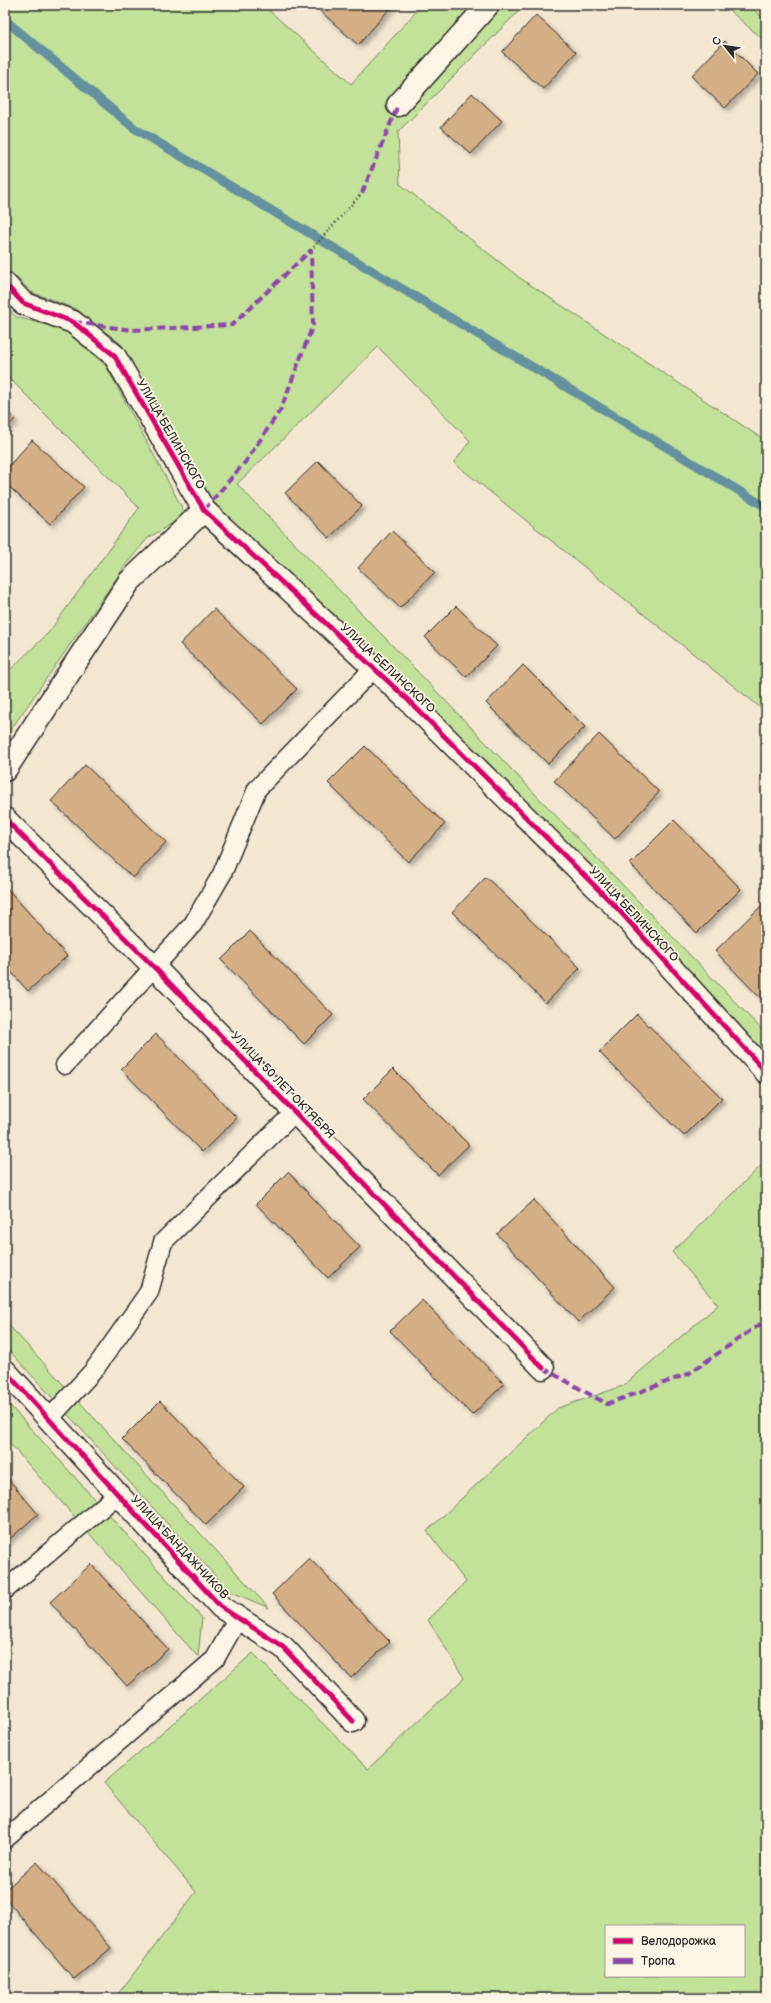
<svg xmlns="http://www.w3.org/2000/svg" width="771" height="2003" font-family="'Balsamiq Sans',sans-serif">
  <style>
    .green { fill: #c2e199; stroke: #768662; fill-rule: evenodd }
    .lines { fill: none; stroke-linecap: round; stroke-linejoin: round }
    .stream { stroke: #65909f; stroke-width: 9 }
    .building { fill: #d4ae85; stroke: #2b2b2b; filter: url(#shadow) }
    .lane-casing { stroke: #2b2b2b; stroke-width: 21 }
    .street-casing { stroke: #2b2b2b; stroke-width: 25 }
    .path { stroke: #2b2b2b; stroke-width: 2.5; stroke-dasharray: 1 3; stroke-linecap: butt }
    .lane { stroke: #fcf5e5; stroke-width: 18 }
    .street { stroke: #fcf5e5; stroke-width: 22 }
    .quiet { stroke: #8e44ad; stroke-width: 4; stroke-dasharray: 8 4; stroke-linecap: butt }
    .cycleway-casing { stroke: #fcf5e5; stroke-width: 8 }
    .cycleway { stroke: #d6006c; stroke-width: 5 }
    .labels { text-anchor: middle; stroke-width: 3.5; stroke-linejoin: round; paint-order: stroke }
    .street-label { font-size: 12px; fill: #2b2b2b; stroke: #fcf5e5 }
  </style>
  <defs>
    <filter id="shadow"><feDropShadow dx="3.5" dy="3.5" stdDeviation="2" flood-color="#0004"/></filter>
  </defs>
  <rect width="100%" height="100%" fill="#f4e7d2"/>
  <filter id="ink" filterUnits="userSpaceOnUse"><feTurbulence type="fractalNoise" baseFrequency=".025" numOctaves="2"/><feDisplacementMap in="SourceGraphic" scale="8" xChannelSelector="R" yChannelSelector="G"/><feConvolveMatrix kernelMatrix="1 2 1 2 8 2 1 2 1" color-interpolation-filters="sRGB"/></filter>
  <g filter="url(#ink)">
    <g class="green">
      <path d="M5 5H263L351 84 422 5H473L390 98 408 112 504 5H525L398 132 400 184 520 278 766 441V712L454 463 470 441 378 347 237 484 766 1034V1057L618 896 417 692 224 516 205 492 121 344 76 309 31 292 5 266Z"/>
      <path d="M723 5H748L766 20V42Z"/>
      <path d="M5 305 16 317 66 330 106 366 186 515 148 538 127 563 5 738V675L49 632 139 508 5 374Z"/>
      <path d="M766 1161V1998H115L196 1892 104 1783 253 1653 368 1769 464 1678 428 1620 466 1582 427 1531 558 1408 623 1386 718 1305 672 1252ZM606 1926H744V1976H606Z"/>
      <path d="M5 1321 269 1608 229 1591 5 1346Z"/>
      <path d="M5 1400 202 1618 198 1657 5 1438Z"/>
    </g>
    <g class="lines">
      <path class="stream" d="M5 20 134 128 766 507"/>
    </g>
    <g class="building">
      <path d="M321 5H393L358 45 318 9Z"/>
      <path d="M536 15 576 52 543 89 502 52Z"/>
      <path d="M725 41 758 74 725 108 691 76Z"/>
      <path d="M472 93 502 121 471 154 441 127Z"/>
      <path d="M5 410 15 419 5 430Z"/>
      <path d="M32 440 84 487 50 524 5 483V470Z"/>
      <path d="M318 461 362 506 329 538 285 493Z"/>
      <path d="M392 531 435 572 400 608 358 568Z"/>
      <path d="M456 606 497 646 466 677 425 637Z"/>
      <path d="M214 609 297 689 263 724 180 644Z"/>
      <path d="M523 665 585 727 548 764 486 703Z"/>
      <path d="M599 734 659 792 615 839 554 781Z"/>
      <path d="M365 746 445 824 408 862 328 783Z"/>
      <path d="M85 765 166 842 133 878 51 801Z"/>
      <path d="M674 820 741 889 697 933 630 864Z"/>
      <path d="M486 877 580 968 546 1003 452 912Z"/>
      <path d="M5 886 67 956 28 991 5 965Z"/>
      <path d="M766 901V1004L715 951Z"/>
      <path d="M250 931 333 1015 304 1044 221 960Z"/>
      <path d="M637 1014 722 1098 684 1136 599 1052Z"/>
      <path d="M156 1034 237 1118 202 1152 121 1069Z"/>
      <path d="M393 1069 469 1145 438 1175 363 1099Z"/>
      <path d="M288 1172 360 1247 328 1278 256 1204Z"/>
      <path d="M534 1200 615 1287 578 1322 497 1234Z"/>
      <path d="M422 1300 504 1384 472 1415 390 1331Z"/>
      <path d="M160 1401 244 1487 206 1525 122 1439Z"/>
      <path d="M5 1475 38 1514 5 1543Z"/>
      <path d="M309 1558 390 1642 351 1678 272 1594Z"/>
      <path d="M91 1564 168 1649 127 1686 50 1602Z"/>
      <path d="M37 1862 111 1948 74 1979 5 1898V1890Z"/>
    </g>
    <g class="lines">
      <g class="lane-casing">
        <g id="lane">
          <path d="M65 1065 193 924 222 874 257 789 374 668"/>
          <path d="M49 1419 94 1370 149 1292 163 1242 295 1112"/>
          <path d="M5 1590 118 1494"/>
          <path d="M5 1839 215 1659 238 1618"/>
        </g>
      </g>
      <g class="street-casing">
        <g id="street">
          <path d="M398 105 488 5"/>
          <path d="M5 284 23 303 73 322 114 355 204 510 407 699 615 906 766 1072"/>
          <path d="M5 770 129 582 204 510"/>
          <path d="M5 819 154 967 543 1368"/>
          <path d="M5 1371 221 1607 283 1647 353 1721"/>
        </g>
      </g>
      <path class="path" d="M311 250 362 193"/>
      <use href="#lane" class="lane"/>
      <use href="#street" class="street"/>
      <g class="quiet">
        <path d="M362 193 398 105"/>
        <path d="M74 322 132 330 232 325 311 250"/>
        <path d="M204 510 246 461 281 409 313 325 311 250"/>
        <path d="M543 1368 607 1404 688 1374 766 1320"/>
      </g>
      <g class="cycleway-casing">
        <g id="cycleway">
          <path d="M5 284 23 303 73 322 114 355 204 510 407 699 615 906 766 1072"/>
          <path d="M5 819 154 967 543 1368"/>
          <path d="M5 1371 221 1607 283 1647 353 1721"/>
        </g>
      </g>
      <use href="#cycleway" class="cycleway"/>
    </g>
  </g>
  <g class="labels">
    <g class="street-label">
      <text transform="translate(171 434) rotate(60)" y="4">УЛИЦА БЕЛИНСКОГО</text>
      <text transform="translate(388 668) rotate(43)" y="4">УЛИЦА БЕЛИНСКОГО</text>
      <text transform="translate(634 914) rotate(47)" y="4">УЛИЦА БЕЛИНСКОГО</text>
      <text transform="translate(283 1085) rotate(46)" y="4">УЛИЦА 50 ЛЕТ ОКТЯБРЯ</text>
      <text transform="translate(180 1547) rotate(47)" y="4">УЛИЦА БАНДАЖНИКОВ</text>
    </g>
  </g>
  <rect width="771" height="2003" fill="none" stroke="#fcf5e5" stroke-width="20"/>
  <rect x="10" y="10" width="751" height="1983" fill="none" stroke="#2b2b2b" stroke-width="1.5" filter="url(#ink)"/>
  <rect x="605" y="1925" width="140" height="52" fill="#fcf5e5" stroke="#a8a49b"/>
  <rect x="613" y="1938" width="20" height="6" fill="#d6006c" stroke="#a8a49b"/>
  <text x="641" y="1945" font-size="12" fill="#2b2b2b">Велодорожка</text>
  <rect x="613" y="1958" width="20" height="6" fill="#8e44ad" stroke="#a8a49b"/>
  <text x="641" y="1965" font-size="12" fill="#2b2b2b">Тропа</text>
  <g transform="translate(725 46) rotate(300)" stroke="#fcf5e5" stroke-width="3" paint-order="stroke">
  <path d="M0-3L7 15L0 10L-7 15Z" fill="#2b2b2b"/>
  <text y="-6" font-size="11" font-weight="bold" text-anchor="middle" fill="#2b2b2b">С</text>
  </g>
</svg>
